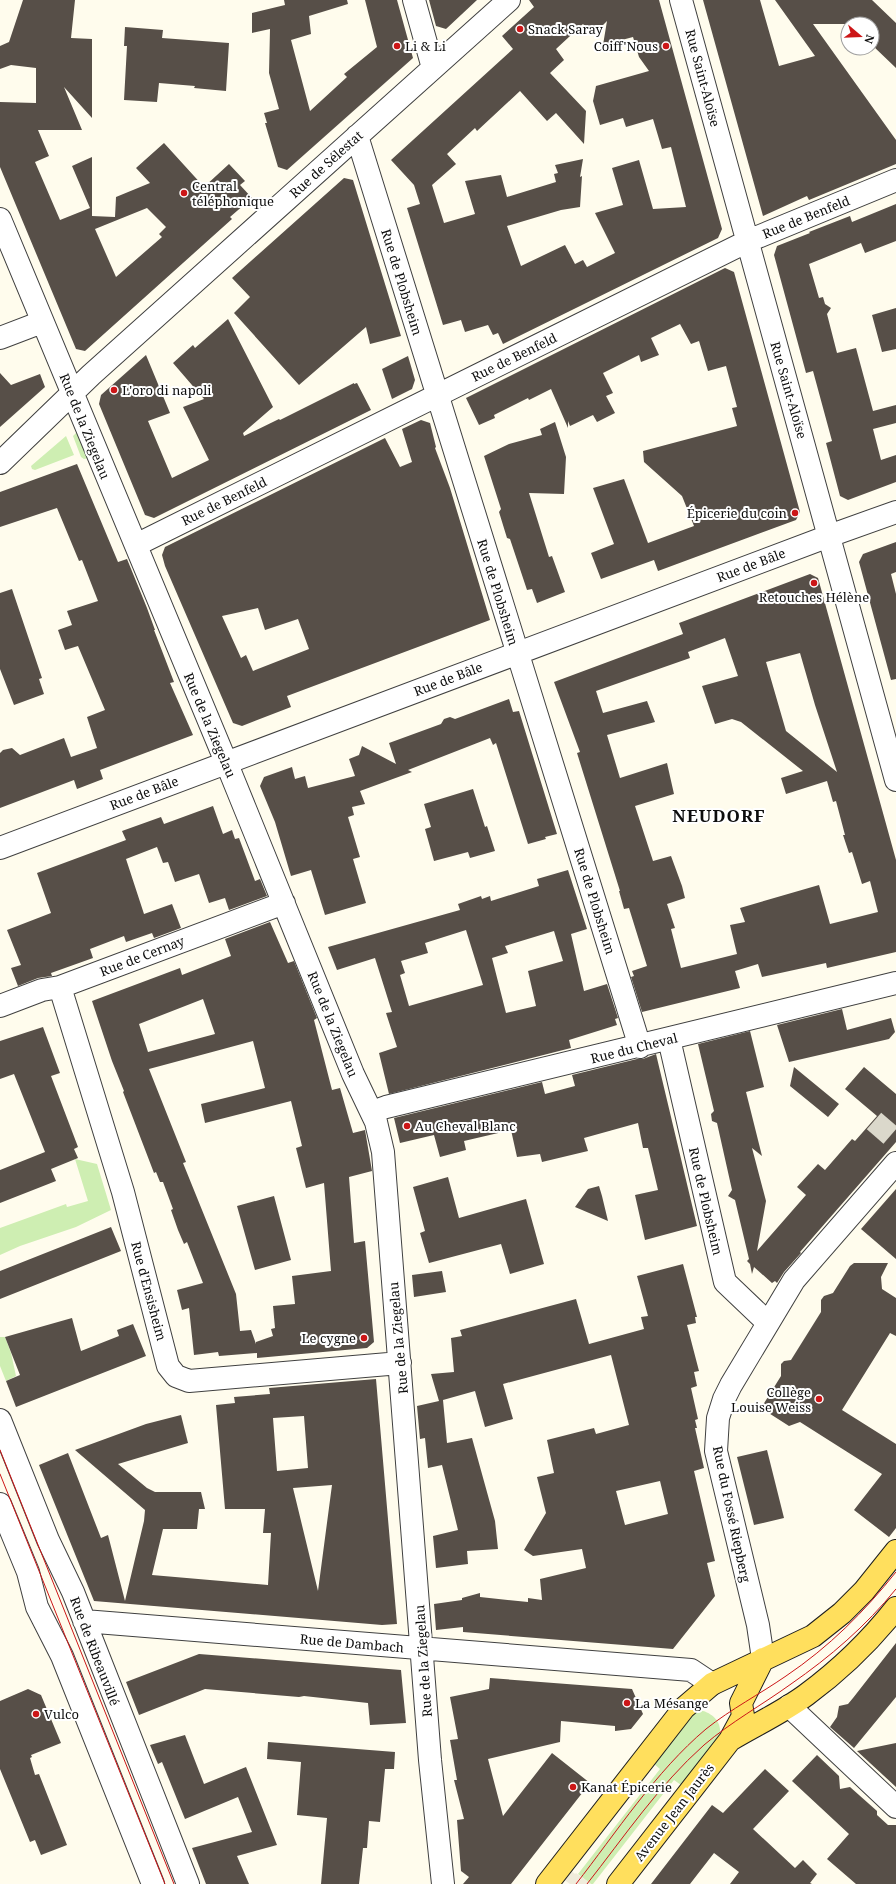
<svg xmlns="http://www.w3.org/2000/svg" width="896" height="1884" font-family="'Noto Serif',serif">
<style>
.green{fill:#ceeeb2}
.plaza{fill:#f0ecdb}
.building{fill:#574f48;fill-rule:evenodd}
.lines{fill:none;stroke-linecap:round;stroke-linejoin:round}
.minor-tunnel{stroke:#dbd8cb;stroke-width:22;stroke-dasharray:22 11;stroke-linecap:butt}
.minor-casing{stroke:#404040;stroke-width:24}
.major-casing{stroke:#1e1e1e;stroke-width:24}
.minor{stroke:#fff;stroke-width:22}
.major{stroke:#ffdf5d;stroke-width:22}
.tram{stroke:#cc1617;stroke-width:1}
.poi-dot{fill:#cc1617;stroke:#fff;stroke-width:1.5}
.labels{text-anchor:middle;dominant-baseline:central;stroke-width:4;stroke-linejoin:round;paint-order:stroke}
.poi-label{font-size:13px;fill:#0d0d0d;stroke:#fff;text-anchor:start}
.street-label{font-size:13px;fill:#0d0d0d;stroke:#fff}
.district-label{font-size:17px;font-weight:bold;letter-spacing:1px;fill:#0d0d0d;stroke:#fff}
</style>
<rect width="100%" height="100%" fill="#fffced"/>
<!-- green -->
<path class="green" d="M78,431L88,458L84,459L81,457L73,436Z
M66,436L74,455L35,470L32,469L31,466Z
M75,1159L97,1164L111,1210L76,1227L20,1246L0,1255V1228L66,1204L67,1207L88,1201Z
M0,1337H5L11,1353L16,1376L6,1381L0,1366Z
M699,1710C712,1712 724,1723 719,1737L681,1785L674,1780L593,1884H591L578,1874L660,1769L653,1763L695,1711Z"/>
<!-- plaza -->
<path class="plaza" d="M570,1870L575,1874L576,1873L591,1884H570L563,1879Z"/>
<!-- building -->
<path class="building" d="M23,0H75L71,38L92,39V118L64,87L82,130H38L49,156L35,162L60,220L90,208L72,166L92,157V216L115,217L116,197L150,183L136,168L164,143L204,187L229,164L245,181L240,185L252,198L230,217L232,219L85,351L76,349L0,167V102L36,103V68L11,65L0,69V46L9,42ZM147,208L166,227L159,234L162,237L116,277L95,229Z
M284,0H347L348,4L309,16L311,34L291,40L310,111L347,77L344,74L377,47L365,0H397L413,58L287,170L278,167L265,123H267L264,113L279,109L269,73L270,29L252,33V13L285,5Z
M429,0H477L446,29L436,26Z
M529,0H659L722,229L718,238L503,344L498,333L493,335L488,325L465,332L461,320L443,325L407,208L420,204L414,185L391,160L513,49L502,36L534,7ZM607,21L603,45L633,37L639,57L649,71L596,86L593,101L600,125L623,118L626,127L653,119L662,149L671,147L686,207L653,209L639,160L612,168L623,205L595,213L615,253L587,267L583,260L575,264L565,245L521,266L507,226L561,210L580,207L582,176L580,177L583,159L555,165L558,173L554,174L556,182L507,197L501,175L465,181L475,214L444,223L432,185L456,164L447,154L475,128L477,131L520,91L547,121L556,113L584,144L586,111L550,73L564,60L556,49L583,24L593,35Z
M703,0H760L779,66L815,56L775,0H872L896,23V68L872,45V24H813L896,140V164L809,200L807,196L763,216Z
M125,27L163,30L162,38L229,43L226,91L194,88L195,86L159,83L157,102L124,100L127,46H124Z
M344,178L353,180L401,336L370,344L366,327L299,385L234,313L250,297L232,278Z
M896,204V241L865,253L861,243L809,264L819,298L823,297L825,304L831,308L827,314L837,353L856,348L873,411L896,405V423L873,429L881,460L896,455V482L848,500L840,496L826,443L832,441L813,371L806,373L774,255L777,246L810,233L809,232L850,216L852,222Z
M725,268L734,272L800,512L796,520L658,571L654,560L601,579L591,553L614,544L593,488L624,479L648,543L694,526L682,496L644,462L643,451L737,426L732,408L737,407L726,366L708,371L699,341L691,344L680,324L651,338L659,355L641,362L639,355L603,373L613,393L606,396L615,413L597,422L593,415L570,426L568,421V428L551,389L529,400L528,398L494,415L495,418L479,425L466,398Z
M896,308V349L882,352L872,315Z
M228,319L273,407L243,433L244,436L279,419L280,420L354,383V384L357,383L371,410L154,518L145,515L99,404L101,395L146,355L170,413L148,421L172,478L209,460L183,407L204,399L173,363L193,345L195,348Z
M408,356L415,380L412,389L392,399L382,369Z
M0,373L11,385L40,374L45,387L0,427Z
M421,420L430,423L436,447L435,448L450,488L490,620L287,696L291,707L242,726L233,723L165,566L162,555L165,547L385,438L400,467L412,462L402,429ZM258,608L265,630L298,619L309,649L253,671L246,655L241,658L222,616Z
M555,422L566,457L564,494L529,493L549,557L552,556L565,592L537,603L532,589L527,590L510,539L507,538L499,512L501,509L484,456L509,444L542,435L540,429Z
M77,464L118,562L127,559L147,608L155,630H154L174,682L170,683L193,735L100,770L103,779L77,789L74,780L0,808V753L3,750L12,748L20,755L64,738L71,757L97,748L87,717L105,710L78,646L65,650L58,630L72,625L67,611L98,601L82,560L79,561L57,508L0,527V492Z
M896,542V572L891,574L896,594V679L891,680L859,562L863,554Z
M810,574L818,578L896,860V952L827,968L826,963L762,977L758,964L735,971L740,988L642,1012L631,977L634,976L632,971L647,966L629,908L624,909L619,891H620L577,753L580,752L554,682L683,634L679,623ZM725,638L738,676L702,686L715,724L732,719L741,722L803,771L781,778L786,794L827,781L833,802L836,801L845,835H843L849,853L852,852L862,884L870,881L878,912L830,924L819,885L740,908L745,922L730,925L737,954L681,968L671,929L675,928L667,904L685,898L682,886L671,856L653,861L635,806L674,794L667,763L620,778L607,735L655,722L647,701L603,713L596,691L690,658L688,652ZM800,653L815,705L837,772L786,731L766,662Z
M12,589L42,678L39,679L44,694L14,705L0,669V593Z
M509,699L513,712L519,711L557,834L545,837L546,839L528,844L496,743L493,745L490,738L408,770L412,772L360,791L365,804L352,807L354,815L348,817L360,857L353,859L366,903L325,915L311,870L291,876L275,822L260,786L264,777L292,767L295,779L305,776L308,788L355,776L349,759L359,755L362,746L396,764L389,743L441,724L444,719L450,717L455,719Z
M473,789L485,827L487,826L495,851L470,858L468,852L434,861L425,829L431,827L424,804Z
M213,806L223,834L232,830L235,839L239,838L255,881L260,879L267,896L229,910L225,898L209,903L199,874L175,882L168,862L163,863L157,847L126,859L144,914L172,904L181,928L154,938L152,933L126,942L124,936L90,949L93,958L51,973L52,976L38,978L18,986L11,968L21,965L7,930L51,913L37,873L126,840L122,831L161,817L164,824Z
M568,870L587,929L571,934L584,991L607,984L618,1018L615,1019L617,1025L569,1040L571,1048L389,1094L379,1053L397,1047L386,1013L392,1012L375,958L337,970L328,947L460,910L458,904L481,896L482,899L490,896L491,901L539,886L537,879ZM466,930L483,985L409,1006L400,975L405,973L401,961L428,953L425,943ZM554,931L563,961L528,971L536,1006L506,1013L492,958L508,953L505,946Z
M270,922L288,963L294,961L317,1018L314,1020L332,1090L340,1088L353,1133L365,1130L372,1171L349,1177L354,1243L365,1241L374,1342L367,1348L257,1358V1353L219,1356L218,1352L194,1355L189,1308L182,1310L177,1290L203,1283L187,1242L184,1244L178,1230L171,1210L173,1209L163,1182H160L156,1172L154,1173L123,1092L124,1091L112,1061L92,1001L180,968L182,975L231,956L225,939ZM203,999L215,1034L148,1052L139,1024ZM253,1041L265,1088L201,1104L205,1123L291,1101L302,1146L296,1148L306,1188L324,1183L331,1271L292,1276L295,1304L273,1306L275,1328L271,1329L273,1336L256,1342V1344L251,1330L240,1331L236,1294L183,1163L186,1162L149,1069Z
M842,1009L847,1030L891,1018L895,1032L889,1039L789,1062L777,1025Z
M43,1027L60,1073L51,1076L78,1147L74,1149L78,1158L51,1169L56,1181L0,1203V1170L45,1152L14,1074L0,1079V1041Z
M750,1031L764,1087L746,1092L762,1156L752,1148L766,1201L757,1251L806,1195L797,1187L818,1164L825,1170L852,1139L855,1141L877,1116L845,1089L864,1067L896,1094V1142L800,1252L801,1253L784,1272L777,1283L775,1281L772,1283L754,1267L752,1274L750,1264L747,1261L749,1259L735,1200L728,1196L732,1190L717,1123L712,1121L711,1114L714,1111L698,1044Z
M656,1054L697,1226L645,1240L635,1195L658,1190L648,1148H643L638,1123L584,1138L588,1151L542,1162L540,1154L517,1157L511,1130L464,1141L466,1150L440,1157L434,1135L400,1143L394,1118L542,1082L545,1094L575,1086L572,1075L637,1059H643Z
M794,1067L839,1104L828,1117L790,1086Z
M448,1177L459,1218L526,1199L544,1264L510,1274L501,1244L429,1263L420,1233L425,1231L413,1187Z
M599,1186L602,1196L608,1221L575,1207L588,1189Z
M896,1189V1259L861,1229Z
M274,1196L291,1260L255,1270L237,1206Z
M111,1227L121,1251L0,1299V1271Z
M854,1263H888L881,1277L882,1289L896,1298V1336L890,1333L842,1410L896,1444V1528L889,1537L854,1510L882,1474L800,1422L789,1426L761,1408L781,1376V1364L784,1361L791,1360L821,1312V1300L824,1296L833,1293L850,1266Z
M683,1264L697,1317H695L696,1323L687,1325L699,1371L694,1372L697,1386L691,1388L698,1419L695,1420L697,1428H695L704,1468L694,1471L715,1561L707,1563L715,1596L673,1649L463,1632V1627L436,1630L434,1604L462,1600V1598L480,1593V1597L528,1602V1598L542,1600L540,1579L586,1568L582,1549L533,1556L524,1550L546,1513L537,1477L554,1473L547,1440L594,1428L596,1434L629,1425L611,1355L503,1384L513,1419L485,1427L475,1391L443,1400L447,1443L472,1438L495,1521L498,1549L467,1551L468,1564L436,1568L433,1536L458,1530L442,1465L428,1468L425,1438L420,1439L417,1406L439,1401L431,1374L454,1372L451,1338L462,1336L460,1330L576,1299L589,1344L644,1329L641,1317L648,1316L637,1276ZM660,1481L668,1514L625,1525L616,1491Z
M442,1271L446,1292L414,1297L412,1275Z
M72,1318L81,1351L119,1336L117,1330L133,1324L146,1356L16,1407L6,1381L20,1375L5,1337Z
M376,1379L397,1624L382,1625L94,1601L39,1465L68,1453L101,1538L108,1535L125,1601L144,1521L145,1510L75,1450L146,1424L181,1415L188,1443L118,1464L147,1488L155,1492H201L205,1509H199L197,1529H163L152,1575L268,1585L271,1533H263L265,1509H225L216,1405L235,1403L234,1397L270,1394L269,1388ZM304,1416L308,1468L277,1471L273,1418ZM332,1485L318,1591L293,1488Z
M767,1450L784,1518L754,1525L737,1457Z
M896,1643V1697L854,1748L830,1727L837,1717L839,1706L848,1704L853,1698Z
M199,1654L401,1670L406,1723L370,1725L368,1703L304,1696L299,1697L205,1689L139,1715L126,1682Z
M490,1678L632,1689L643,1714L631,1729L615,1731V1726L561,1721L560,1742L488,1759L503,1816L552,1753L590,1783L511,1884H463L469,1877L461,1871L457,1820L464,1819L454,1780H457L450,1740L458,1739L450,1697L489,1689Z
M28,1689L41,1695L61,1743L31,1755L32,1757L30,1758L35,1775L39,1774L67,1845L41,1855L35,1840L30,1842L0,1769V1701Z
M185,1735L204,1784L246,1767L277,1845L237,1856L249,1884H206L192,1848L252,1832L238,1797L185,1819L162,1762L158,1764L150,1745Z
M268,1742L395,1752L394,1769H385L380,1822L369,1821L367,1848H363L359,1884H321L327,1818L297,1815L301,1762L267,1759Z
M896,1743V1787L857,1751Z
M817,1755L839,1776L840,1789L850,1787L877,1811V1815L888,1825H896V1884H856L827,1859L849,1834L792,1781Z
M765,1769L789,1791L753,1829L795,1868L803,1860L817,1874L810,1883L812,1884H730L739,1872L714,1853L690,1884H651L712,1805L723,1813Z"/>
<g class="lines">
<!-- minor-tunnel -->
<path class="minor-tunnel" d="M874,1121L896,1140"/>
<defs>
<path id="minor" d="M414,0L433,68
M681,0L896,780
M357,136L640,1047
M0,219L231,774L353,1074L376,1122L383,1152L430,1760L443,1884
M0,338L42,322
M0,463L91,375L509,0
M136,545L748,241L896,180
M0,848L829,536L896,512
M60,987L123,1192L168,1366L176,1376L189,1381L400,1363
M0,1006L42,990L60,987L284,903
M669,1039L725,1282L768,1323
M372,1112L386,1107L896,983
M0,1420L48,1540L73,1592L188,1884
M0,1504L28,1572L37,1607L62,1656L153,1884
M84,1621L691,1670L712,1684
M763,1659L758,1625L716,1451L718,1418L724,1399L731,1385L794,1280L896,1163
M789,1706L896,1807"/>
<path id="major" d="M730,1740C755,1725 783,1712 806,1695C840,1670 870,1641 896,1608
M547,1884L684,1708L712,1684L813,1636L842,1613L864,1591L896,1551
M618,1884L730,1740L743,1716L741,1703L763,1659"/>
</defs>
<!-- minor casing -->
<use href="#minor" class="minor-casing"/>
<!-- major casing -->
<use href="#major" class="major-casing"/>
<!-- minor -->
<use href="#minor" class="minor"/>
<!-- major -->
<use href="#major" class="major"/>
<!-- tram -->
<path class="tram" d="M0,1450L174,1884
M0,1474L165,1884
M576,1884C616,1833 656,1771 706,1729C731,1709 760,1694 786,1676C829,1647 864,1612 896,1572
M587,1884C624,1837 659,1785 704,1745C731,1722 762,1705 791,1684C830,1657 866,1626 896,1589"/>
</g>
<!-- markers -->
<g class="poi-dot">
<circle cx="520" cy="29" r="4"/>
<circle cx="397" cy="46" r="4"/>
<circle cx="666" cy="46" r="4"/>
<circle cx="184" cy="193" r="4"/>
<circle cx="114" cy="390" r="4"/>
<circle cx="795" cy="513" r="4"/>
<circle cx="814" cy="583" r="4"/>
<circle cx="407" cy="1126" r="4"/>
<circle cx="364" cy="1338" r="4"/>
<circle cx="819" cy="1399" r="4"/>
<circle cx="627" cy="1703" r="4"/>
<circle cx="36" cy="1714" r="4"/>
<circle cx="573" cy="1787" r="4"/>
</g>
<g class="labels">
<!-- poi labels -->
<g class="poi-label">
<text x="528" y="29">Snack Saray</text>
<text x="405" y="46">Li &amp; Li</text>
<text x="658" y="46" text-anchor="end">Coiff'Nous</text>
<text x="192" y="186">Central<tspan x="192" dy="15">téléphonique</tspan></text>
<text x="122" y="390">L'oro di napoli</text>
<text x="787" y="513" text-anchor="end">Épicerie du coin</text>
<text x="814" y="597" text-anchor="middle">Retouches Hélène</text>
<text x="415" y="1126">Au Cheval Blanc</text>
<text x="356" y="1338" text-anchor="end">Le cygne</text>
<text x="811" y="1392" text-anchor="end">Collège<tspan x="811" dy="15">Louise Weiss</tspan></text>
<text x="635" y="1703">La Mésange</text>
<text x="44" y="1714">Vulco</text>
<text x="581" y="1787">Kanat Épicerie</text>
</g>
<!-- street labels -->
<g class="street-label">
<text transform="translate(703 78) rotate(75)">Rue Saint-Aloïse</text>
<text transform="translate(326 164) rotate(-42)">Rue de Sélestat</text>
<text transform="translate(806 217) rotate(-22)">Rue de Benfeld</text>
<text transform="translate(402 282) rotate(73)">Rue de Plobsheim</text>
<text transform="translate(514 357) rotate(-26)">Rue de Benfeld</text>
<text transform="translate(789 390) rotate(74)">Rue Saint-Aloïse</text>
<text transform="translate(85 426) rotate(68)">Rue de la Ziegelau</text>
<text transform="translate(224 501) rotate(-26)">Rue de Benfeld</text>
<text transform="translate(751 565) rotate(-21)">Rue de Bâle</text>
<text transform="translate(498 592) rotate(73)">Rue de Plobsheim</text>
<text transform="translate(448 679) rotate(-21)">Rue de Bâle</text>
<text transform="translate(210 725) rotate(67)">Rue de la Ziegelau</text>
<text transform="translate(144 793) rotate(-21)">Rue de Bâle</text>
<text transform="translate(595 901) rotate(73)">Rue de Plobsheim</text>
<text transform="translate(142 956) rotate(-21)">Rue de Cernay</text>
<text transform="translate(333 1024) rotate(68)">Rue de la Ziegelau</text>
<text transform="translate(634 1048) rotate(-14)">Rue du Cheval</text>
<text transform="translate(706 1201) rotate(77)">Rue de Plobsheim</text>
<text transform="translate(149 1291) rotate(75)">Rue d'Ensisheim</text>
<text transform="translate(398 1338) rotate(-95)">Rue de la Ziegelau</text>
<text transform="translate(732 1514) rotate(78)">Rue du Fossé Riepberg</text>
<text transform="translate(352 1643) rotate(5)">Rue de Dambach</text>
<text transform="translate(95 1651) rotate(69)">Rue de Ribeauvillé</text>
<text transform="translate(423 1661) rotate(-94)">Rue de la Ziegelau</text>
<text transform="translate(674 1812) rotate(-52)">Avenue Jean Jaurès</text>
</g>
<!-- district labels -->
<g class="district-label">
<text x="719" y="815">NEUDORF</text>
</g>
</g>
<!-- north arrow -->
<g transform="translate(860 36) rotate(109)"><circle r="19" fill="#ffffff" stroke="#9e9e9e"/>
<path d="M0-3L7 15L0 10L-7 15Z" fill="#cc1617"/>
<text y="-6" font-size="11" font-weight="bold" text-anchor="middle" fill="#0d0d0d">N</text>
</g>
</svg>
